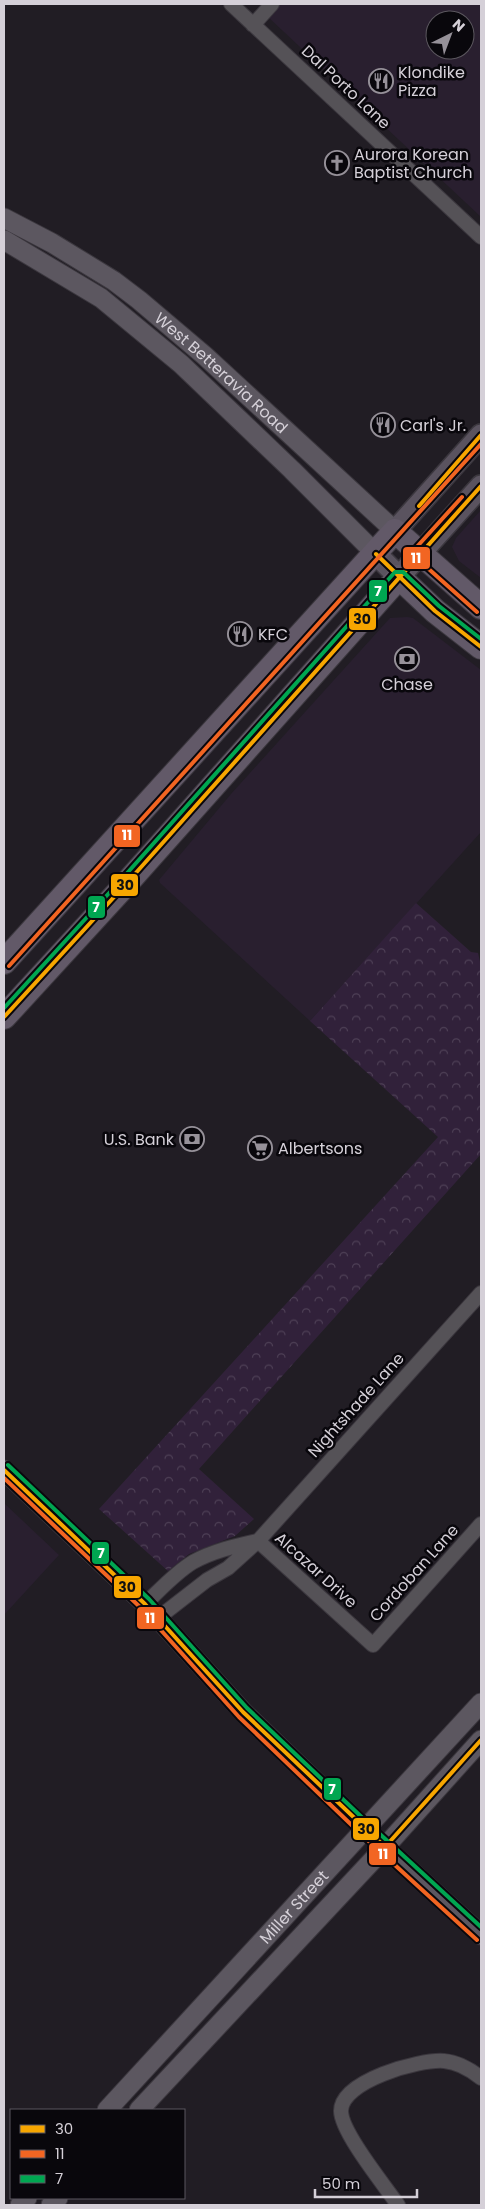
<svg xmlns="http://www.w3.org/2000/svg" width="485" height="2209" font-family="Poppins,sans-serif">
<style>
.built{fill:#291f2f;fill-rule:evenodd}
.park{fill:url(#park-crowns)}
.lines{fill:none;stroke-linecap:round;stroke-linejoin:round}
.street-casing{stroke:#3b373e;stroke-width:16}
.secondary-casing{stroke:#3b373e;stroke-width:21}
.primary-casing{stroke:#3b373e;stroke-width:24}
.highway-casing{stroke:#3b373e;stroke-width:26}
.street{stroke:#555257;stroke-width:14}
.secondary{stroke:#5c5760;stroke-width:19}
.primary{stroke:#5a535f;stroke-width:21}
.highway{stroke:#625968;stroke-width:24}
.bus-1-casing{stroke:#09070c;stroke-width:8}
.bus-2-casing{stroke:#09070c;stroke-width:8}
.bus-3-casing{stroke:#09070c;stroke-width:8}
.bus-1{stroke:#f7a600;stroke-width:4}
.bus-2{stroke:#f26522;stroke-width:4}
.bus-3{stroke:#00a651;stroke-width:4}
.labels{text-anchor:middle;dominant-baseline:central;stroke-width:5;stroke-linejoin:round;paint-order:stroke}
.poi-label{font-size:16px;fill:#d5d0d8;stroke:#09070c;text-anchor:start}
.street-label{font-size:16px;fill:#d5d0d8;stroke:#09070c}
.line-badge{stroke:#09070c;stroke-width:2}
.badge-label{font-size:14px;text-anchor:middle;font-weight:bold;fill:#fff}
.pale-badge-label{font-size:14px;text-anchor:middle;font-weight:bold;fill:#111}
</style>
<defs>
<pattern id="park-crowns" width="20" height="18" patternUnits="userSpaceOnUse" patternTransform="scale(1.25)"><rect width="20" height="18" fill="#31213a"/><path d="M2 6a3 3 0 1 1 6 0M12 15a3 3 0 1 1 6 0" fill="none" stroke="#4e4056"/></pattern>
</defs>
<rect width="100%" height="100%" fill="#211d24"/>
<!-- built -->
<path class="built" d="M279,4H481V217L267,16ZM435,20H465V50H435Z
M481,510V578L459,561L452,547L456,538Z
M407,617L413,618L481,670V832L310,1021L160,883L159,880L231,794L390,618Z
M4,1503L59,1555L4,1615Z"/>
<!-- park -->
<path class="park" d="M416,903L471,952L478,953L481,966V1154L199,1469L254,1519L235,1536L189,1554L168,1571L99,1509L438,1137L310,1021Z"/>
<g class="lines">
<defs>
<path id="street" d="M231,4L481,237
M253,25L272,4
M258,1541L373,1645L481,1524
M145,1604C160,1590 175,1573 193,1562C213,1551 235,1546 257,1541
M158,1618L207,1580L228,1568L258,1541L481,1293
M398,2205C385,2186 341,2132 341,2111C341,2081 419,2059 444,2061C457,2062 471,2070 481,2078"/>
<g id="secondary">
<path id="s1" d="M4,218L52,243L114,281L139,300L205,356L395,531"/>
<path d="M4,240L101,298L181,364L292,470L376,554"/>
<path d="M4,1470L145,1604L243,1712L366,1830L481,1935"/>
<path id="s2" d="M107,2110L481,1703"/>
<path d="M139,2110L385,1847L481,1740"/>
<path d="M20,2205L27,2198"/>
<path d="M51,2205L58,2198"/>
</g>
<path id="primary" d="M395,531L481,435
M376,554L399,577L481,486"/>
<path id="highway" d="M4,962L395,531L481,607
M4,1017L126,884L399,577L435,611L481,647"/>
</defs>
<!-- street casing -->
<use href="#street" class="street-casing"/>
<!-- secondary casing -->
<use href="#secondary" class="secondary-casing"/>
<!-- primary casing -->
<use href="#primary" class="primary-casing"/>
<!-- highway casing -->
<use href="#highway" class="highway-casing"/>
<!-- street -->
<use href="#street" class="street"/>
<!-- secondary -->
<use href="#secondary" class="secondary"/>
<!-- primary -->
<use href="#primary" class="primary"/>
<!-- highway -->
<use href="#highway" class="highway"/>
<defs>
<path id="bus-1" d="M419,506L481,435
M376,554L435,611L481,647
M4,1017L126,884L481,486
M4,1470L145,1604L243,1712L385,1847L481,1740"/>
<path id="bus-2" d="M462,497L414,550L413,555L477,612
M9,966L481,444
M4,1478L141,1608L239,1717L362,1835L477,1940"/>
<path id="bus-3" d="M4,1008L121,880L395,572H403L439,606L481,639
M8,1465L149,1599L247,1708L370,1825L481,1927"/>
</defs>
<!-- bus-1 casing -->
<use href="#bus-1" class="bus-1-casing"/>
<!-- bus-2 casing -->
<use href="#bus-2" class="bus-2-casing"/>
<!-- bus-3 casing -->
<use href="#bus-3" class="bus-3-casing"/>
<!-- bus-1 -->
<use href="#bus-1" class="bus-1"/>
<!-- bus-2 -->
<use href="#bus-2" class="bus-2"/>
<!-- bus-3 -->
<use href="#bus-3" class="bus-3"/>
</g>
<!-- icons -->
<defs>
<symbol id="restaurant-ring" viewBox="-11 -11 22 22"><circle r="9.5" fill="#09070c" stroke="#969199" stroke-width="1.5"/><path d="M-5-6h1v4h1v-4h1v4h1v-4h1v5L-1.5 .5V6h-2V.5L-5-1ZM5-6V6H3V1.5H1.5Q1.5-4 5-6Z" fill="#969199"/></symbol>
<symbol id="church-ring" viewBox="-11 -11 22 22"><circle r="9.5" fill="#09070c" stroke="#969199" stroke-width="1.5"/><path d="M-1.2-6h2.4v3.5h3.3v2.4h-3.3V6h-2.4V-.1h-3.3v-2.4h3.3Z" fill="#969199"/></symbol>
<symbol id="bank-ring" viewBox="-11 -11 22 22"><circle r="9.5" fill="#09070c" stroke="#969199" stroke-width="1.5"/><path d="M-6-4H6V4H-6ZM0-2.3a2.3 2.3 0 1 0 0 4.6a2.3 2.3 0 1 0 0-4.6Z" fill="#969199"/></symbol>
<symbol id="supermarket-ring" viewBox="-11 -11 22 22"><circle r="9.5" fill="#09070c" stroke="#969199" stroke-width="1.5"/><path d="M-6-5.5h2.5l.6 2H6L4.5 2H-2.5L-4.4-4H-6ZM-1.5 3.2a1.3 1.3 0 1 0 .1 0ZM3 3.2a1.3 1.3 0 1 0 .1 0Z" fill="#969199"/></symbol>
</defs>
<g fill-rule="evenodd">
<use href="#restaurant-ring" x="367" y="67" width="28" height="28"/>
<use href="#church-ring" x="323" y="149" width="28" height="28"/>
<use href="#restaurant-ring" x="369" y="411" width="28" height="28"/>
<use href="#restaurant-ring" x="226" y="620" width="28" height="28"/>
<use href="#bank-ring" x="393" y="645" width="28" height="28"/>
<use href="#bank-ring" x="178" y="1125" width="28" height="28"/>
<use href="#supermarket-ring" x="246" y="1134" width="28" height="28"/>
</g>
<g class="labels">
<!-- poi labels -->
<g class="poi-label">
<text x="398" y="72">Klondike<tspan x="398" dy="18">Pizza</tspan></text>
<text x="354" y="154">Aurora Korean<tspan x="354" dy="18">Baptist Church</tspan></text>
<text x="400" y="425">Carl's Jr.</text>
<text x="258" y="634">KFC</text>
<text x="407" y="684" text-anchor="middle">Chase</text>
<text x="174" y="1139" text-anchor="end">U.S. Bank</text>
<text x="278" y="1148">Albertsons</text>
</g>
<!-- street labels -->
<g class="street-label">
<text transform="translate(346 87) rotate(43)">Dal Porto Lane</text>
<text stroke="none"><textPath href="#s1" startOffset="268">West Betteravia Road</textPath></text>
<text transform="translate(356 1405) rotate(-48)">Nightshade Lane</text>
<text transform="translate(316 1570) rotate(42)">Alcazar Drive</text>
<text transform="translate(414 1573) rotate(-48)">Cordoban Lane</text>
<text stroke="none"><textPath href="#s2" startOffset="276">Miller Street</textPath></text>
</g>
</g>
<g class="line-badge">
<rect x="402" y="546" width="29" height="24" rx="5" fill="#f26522"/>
<rect x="368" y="579" width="20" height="24" rx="5" fill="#00a651"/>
<rect x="348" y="607" width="29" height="24" rx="5" fill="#f7a600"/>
<rect x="113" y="824" width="28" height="24" rx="5" fill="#f26522"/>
<rect x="110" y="873" width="29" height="24" rx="5" fill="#f7a600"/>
<rect x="87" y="895" width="19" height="24" rx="5" fill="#00a651"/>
<rect x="91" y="1541" width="19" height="24" rx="5" fill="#00a651"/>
<rect x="113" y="1575" width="29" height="24" rx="5" fill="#f7a600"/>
<rect x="136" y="1606" width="29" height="24" rx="5" fill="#f26522"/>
<rect x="323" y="1777" width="19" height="24" rx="5" fill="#00a651"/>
<rect x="352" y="1817" width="28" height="24" rx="5" fill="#f7a600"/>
<rect x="368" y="1842" width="29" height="24" rx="5" fill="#f26522"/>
</g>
<g class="badge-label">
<text x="416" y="563">11</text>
<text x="378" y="596">7</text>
<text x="127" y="840">11</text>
<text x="96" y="912">7</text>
<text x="101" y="1558">7</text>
<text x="150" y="1623">11</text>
<text x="332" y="1794">7</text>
<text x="383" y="1859">11</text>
</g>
<g class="pale-badge-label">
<text x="362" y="624">30</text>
<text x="125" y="890">30</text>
<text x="127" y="1592">30</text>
<text x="366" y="1834">30</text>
</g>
<!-- border -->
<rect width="485" height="2209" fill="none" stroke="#d5d0d8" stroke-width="10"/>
<!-- legend -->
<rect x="10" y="2109" width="175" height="90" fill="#09070c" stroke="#5b575e"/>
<rect x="20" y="2125" width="25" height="8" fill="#f7a600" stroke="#5b575e"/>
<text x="55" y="2134" font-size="15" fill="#d5d0d8">30</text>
<rect x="20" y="2150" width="25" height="8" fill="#f26522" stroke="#5b575e"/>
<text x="55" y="2159" font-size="15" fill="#d5d0d8">11</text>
<rect x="20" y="2175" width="25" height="8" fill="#00a651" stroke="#5b575e"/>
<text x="55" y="2184" font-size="15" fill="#d5d0d8">7</text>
<!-- north arrow -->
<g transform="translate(450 35) rotate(42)"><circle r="24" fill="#09070c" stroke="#5b575e"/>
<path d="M0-4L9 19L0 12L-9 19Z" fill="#969199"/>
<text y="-8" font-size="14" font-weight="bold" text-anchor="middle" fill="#d5d0d8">N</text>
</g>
<!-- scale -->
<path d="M315 2189v8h102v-8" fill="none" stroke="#d5d0d8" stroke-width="2.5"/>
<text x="322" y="2189" font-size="15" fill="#d5d0d8" stroke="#09070c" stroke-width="4" paint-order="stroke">50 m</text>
</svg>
